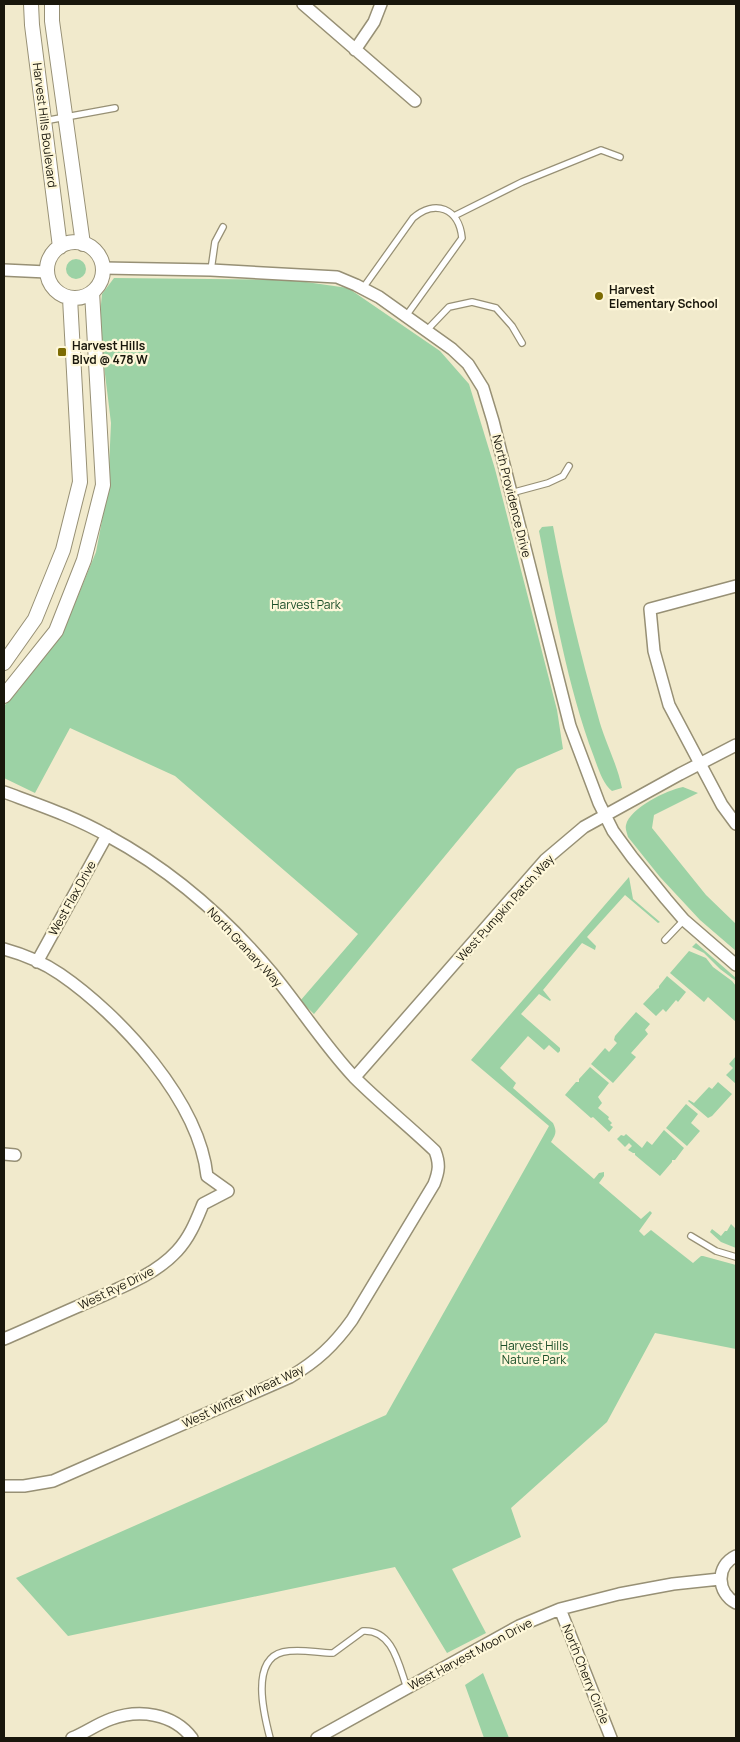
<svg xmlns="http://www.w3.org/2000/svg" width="740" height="1742" font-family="Manrope,sans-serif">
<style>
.green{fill:#9cd2a5}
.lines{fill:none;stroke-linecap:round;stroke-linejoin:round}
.service-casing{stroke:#979075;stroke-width:8}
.minor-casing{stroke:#979075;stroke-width:14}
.tertiary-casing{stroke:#979075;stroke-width:16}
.service{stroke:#fff;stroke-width:5.5}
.minor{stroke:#fff;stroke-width:11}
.tertiary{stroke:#fff;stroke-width:14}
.poi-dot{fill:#7c6b03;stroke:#fef7d9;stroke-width:2}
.labels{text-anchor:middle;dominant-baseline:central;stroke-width:4.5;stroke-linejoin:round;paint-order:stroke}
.street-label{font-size:12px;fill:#19170c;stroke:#fef7d9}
.poi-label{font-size:12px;font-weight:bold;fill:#19170c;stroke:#fef7d9;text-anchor:start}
.park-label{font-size:12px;fill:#1a4e28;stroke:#fef7d9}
</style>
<rect width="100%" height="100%" fill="#f1eacc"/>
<!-- green -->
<path class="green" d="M66 269a10 10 0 1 1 20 0a10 10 0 1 1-20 0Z
M114,278L292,280L348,288L440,351L469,384L495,469L557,710L563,749L517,769L314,1014L300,1001L358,934L175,776L70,728L35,793L4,778V706L19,690L66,625L96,552L108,489L111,423L99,325L102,294Z
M553,526C565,591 580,653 598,716C604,740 617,763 622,788L612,791C603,784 598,768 594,757C567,685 554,607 539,531L542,527Z
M683,787L698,793L654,815L652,828L706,895L736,924V951L700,920L660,877L628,837C627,833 625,829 626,825C630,808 667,790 683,787Z
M629,877L633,899L660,922L658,923L625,895L587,937L596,946L595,950L582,943L543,990L551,1000L550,1001L539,994L521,1014L560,1048V1051L558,1053L549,1045L544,1050L528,1036L500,1068L516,1083L513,1088L553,1123C557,1132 556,1134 551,1142L594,1179L599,1173L604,1172V1176L599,1183L641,1219L650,1211L652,1213L639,1231L644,1236L651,1230L693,1263L701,1256H703L736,1265V1349L655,1333L607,1422L511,1508L521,1537L452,1569L486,1633L447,1653L395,1567L68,1636L16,1578L386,1415L549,1126L471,1060Z
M696,943L736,978V981L720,969L704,953L692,947Z
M689,951L706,958L713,967L732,981L736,986V1022L708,997L704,1002L670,973Z
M667,976L686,992L678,1002L676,1000L666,1012L663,1009L656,1016L643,1004L657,989L659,988V986Z
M636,1012L650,1024L645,1030L648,1034L631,1053L636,1057L613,1083L591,1064L605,1048L609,1052L617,1043L614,1040L615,1036Z
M736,1056V1084L726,1075L733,1068L729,1064Z
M590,1067L609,1083L598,1097L602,1103L598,1108L609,1117L608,1119L612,1123L610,1125L613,1127L609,1132L593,1117L591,1118L565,1095L576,1082H579V1079Z
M718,1082L732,1094L712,1116L708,1118L688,1101L689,1100L694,1103L709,1087L712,1089Z
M686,1104L698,1114L691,1123L700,1131L687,1146L666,1128Z
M664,1130L684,1148L675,1160H672V1162L660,1176L635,1155V1153H633L628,1150L632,1146L629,1143L625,1147L617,1139L621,1135L624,1136L626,1134L642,1148L647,1141L652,1145Z
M731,1224L736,1229V1248L721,1242L710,1232L712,1229L721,1236L725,1231H727Z
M483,1673L509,1738H484L465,1685Z"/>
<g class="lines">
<defs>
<path id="service" d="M44,121L115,108
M454,216L522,182L601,150L620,157
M211,270L215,242L223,227
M363,288L413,218C435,199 459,208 462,238L406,316
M426,331L449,307L472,302L496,308L512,326L522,343
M511,493L548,483L563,476L569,466
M665,940L684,920
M691,1236L716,1251L736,1257
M270,1738C264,1715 250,1660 283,1652C300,1648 316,1653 333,1653L363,1631C393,1629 399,1666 407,1688"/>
<path id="minor" d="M303,4L415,101
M355,50L374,22L381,4
M103,268L211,270L337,277L356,285L379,297L452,349L468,364L483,388L493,421L570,726L599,803L613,831L632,857L666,899L684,920L736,965
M4,270L47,272
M736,586L650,609L654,651L669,705L722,805L736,824
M4,792C39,805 75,817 108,836C171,870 226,918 272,973C300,1007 324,1045 354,1077C380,1103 409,1126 435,1151C440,1164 439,1171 434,1184L352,1320C334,1345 317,1361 290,1377L53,1481L24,1486H4
M4,949C22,954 44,963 60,974C120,1015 199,1101 207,1176L228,1191L203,1204C196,1221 190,1237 177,1251C154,1276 119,1288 88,1302C60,1314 32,1327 4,1339
M37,962L107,835
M355,1077L545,860L584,827L680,774L736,745
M4,1154L15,1155
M736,1556C715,1566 717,1593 736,1603
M560,1609L611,1738
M72,1738C85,1733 97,1724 111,1719C139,1709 173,1713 192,1738
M317,1738L519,1626L560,1609L619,1594L673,1584L720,1579"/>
<path id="tertiary" d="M31,4L32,25L60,247
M52,4V21L83,244
M47 270a28 28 0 1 1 56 0a28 28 0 1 1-56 0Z
M4,663L35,619L63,550L80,482L70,298
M4,696L56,631L84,560L103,485L92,292"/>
</defs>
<!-- service casing -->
<use href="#service" class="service-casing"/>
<!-- minor casing -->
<use href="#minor" class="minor-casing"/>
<!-- tertiary casing -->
<use href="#tertiary" class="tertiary-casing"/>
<!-- service -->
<use href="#service" class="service"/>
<!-- minor -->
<use href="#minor" class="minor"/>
<!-- tertiary -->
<use href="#tertiary" class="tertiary"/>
</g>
<!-- markers -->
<g class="poi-dot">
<circle cx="599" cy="296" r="5"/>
<rect x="57" y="347" width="10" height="10" rx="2.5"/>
</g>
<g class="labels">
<!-- street labels -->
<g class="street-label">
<text transform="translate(45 125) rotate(83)">Harvest Hills Boulevard</text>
<text transform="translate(512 496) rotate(76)">North Providence Drive</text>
<text transform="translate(72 898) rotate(-61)">West Flax Drive</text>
<text transform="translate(505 908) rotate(-48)">West Pumpkin Patch Way</text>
<text transform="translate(245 947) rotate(47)">North Granary Way</text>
<text transform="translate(116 1288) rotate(-26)">West Rye Drive</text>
<text transform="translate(243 1396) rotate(-25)">West Winter Wheat Way</text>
<text transform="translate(470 1654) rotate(-28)">West Harvest Moon Drive</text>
<text transform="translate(586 1674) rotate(68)">North Cherry Circle</text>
</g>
<!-- poi labels -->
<g class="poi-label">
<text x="609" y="289">Harvest<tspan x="609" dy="14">Elementary School</tspan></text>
<text x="72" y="345">Harvest Hills<tspan x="72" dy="14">Blvd @ 478 W</tspan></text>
</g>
<!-- park labels -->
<g class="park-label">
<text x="306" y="604">Harvest Park</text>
<text x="534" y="1345">Harvest Hills<tspan x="534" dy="14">Nature Park</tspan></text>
</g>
</g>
<!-- border -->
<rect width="740" height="1742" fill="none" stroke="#19170c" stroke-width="10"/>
</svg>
